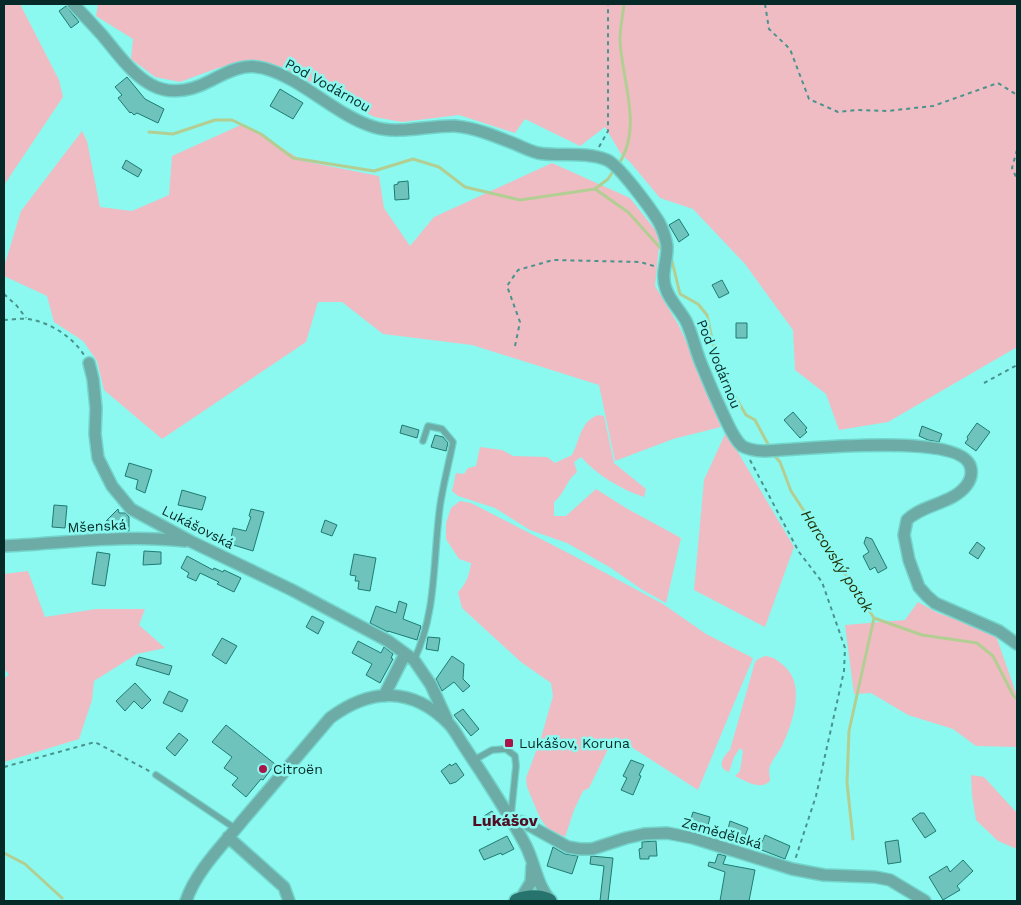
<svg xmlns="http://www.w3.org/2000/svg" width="1021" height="905" font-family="'Work Sans',sans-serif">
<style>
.green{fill:#efbcc4}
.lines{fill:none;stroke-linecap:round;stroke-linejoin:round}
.stream{stroke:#b3ce93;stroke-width:3}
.building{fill:#6ec4bc;stroke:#207a74}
.lane-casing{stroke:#73d4cb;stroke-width:8}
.street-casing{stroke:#73d4cb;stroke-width:14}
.primary-casing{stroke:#73d4cb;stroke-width:18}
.path{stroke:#49938d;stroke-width:2;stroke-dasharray:4 4;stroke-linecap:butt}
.lane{stroke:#6daba6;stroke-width:5.5}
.street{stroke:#6daba6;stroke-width:11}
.primary{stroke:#27736d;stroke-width:15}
.poi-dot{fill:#a91549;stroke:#8bf9ef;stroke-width:2}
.labels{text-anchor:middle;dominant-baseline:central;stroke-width:5;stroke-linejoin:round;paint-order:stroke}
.street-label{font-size:14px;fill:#052a28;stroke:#8bf9ef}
.poi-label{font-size:14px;fill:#052a28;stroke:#8bf9ef;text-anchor:start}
.water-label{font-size:15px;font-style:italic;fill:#213106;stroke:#8bf9ef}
.quarter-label{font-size:16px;font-weight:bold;fill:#510d22;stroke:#8bf9ef}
</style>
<rect width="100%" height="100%" fill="#8bf9ef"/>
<!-- green -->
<path class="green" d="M4,4H20L59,80L63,97L4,185Z
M98,4H1017V347L888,422L839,430L826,394L795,370L793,330L745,264L693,209L660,198L630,162L621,154L605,127L580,146L525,119L515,133L459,115L402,122L374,117L283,67L251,62L218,68L180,82L155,77L131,59L133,39L96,16Z
M243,124L303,161L379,176L384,208L410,246L434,217L552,163L630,198L660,236L655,286L678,324L695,360L721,427L673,439L615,461L599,385L472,345L383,334L342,302H318L306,342L162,439L104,390L97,361L83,341L54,322L47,296L4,276V267L21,211L82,131L87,141L100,207L132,211L169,195L172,156Z
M598,415L604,416L614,463L646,489L644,497C620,489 597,475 581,457L574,462L577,472C565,482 566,492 554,502V516H566L596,489L626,508L681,538L666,603L641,589L611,568L567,543L530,530L495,508L458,496L452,491L456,473L464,474L468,468L476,466L480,447L502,450L513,456L547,457L555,463L572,455C580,440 580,422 598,415Z
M726,432L794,547L765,627L694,590L704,480Z
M460,501L471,503L572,555L663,604L706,634L753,658L698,790L616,737L613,739L589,788L583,791L574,810L565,837L548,829L540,818L527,787L526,778L541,738L553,696L551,683L521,662L462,608L458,592C466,585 470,573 471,563L459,559L446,539V523L451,508Z
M28,571L45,617L96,609H145L139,625L165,648L137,654L94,681L92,700L79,739L4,762V679L9,674L4,669V574Z
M918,602L938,613L995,633L1017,696V747L976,746L953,729L908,715L871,693L854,694L845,625L905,620Z
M765,656C774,657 779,661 785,667C806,686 792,724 782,746C778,753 770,762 769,770C769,773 770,777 770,781C760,791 746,781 735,776L740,771L743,751L740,748L734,757L729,772C716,767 723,757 730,750L755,662L758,659Z
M971,775L984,777L1017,813V849L998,841L976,820L972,795Z"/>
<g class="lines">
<!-- stream -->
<path class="stream" d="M149,132L173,134L215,120H232L261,134L293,158L374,171L413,159L439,167L465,187L520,200L595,189L628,212L663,251
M618,165C644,128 621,79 620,39C620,27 623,15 624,4
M595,189L608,179L614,170
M672,261L680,294L698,304L707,315L716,358L725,379L746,415L755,420L769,446
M774,455L780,462L791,491L874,618L922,635L977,643L993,656L1013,695L1017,699
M853,839L847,783L849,731L874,618
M4,853L25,864L62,898"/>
</g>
<!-- building -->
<path class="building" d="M66,6L79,22L71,28L59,11Z
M127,77L145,99L164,109L158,123L137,113L134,115L131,112L130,113L118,98L122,95L115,87Z
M280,89L303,103L293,119L270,106Z
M126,160L142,170L138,177L122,168Z
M408,181L409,199L395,200L394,185L398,184V182Z
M679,219L689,235L679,242L669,225Z
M722,280L729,293L719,298L712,285Z
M736,323H747V338H736Z
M793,412L807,428L805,430L807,432L800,438L784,420Z
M977,423L990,432L976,451L965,443L968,439L967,437Z
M402,425L419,430L417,438L400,433Z
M922,426L942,434L939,442L928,440L919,436Z
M435,435L443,437L448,443L446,451L431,447Z
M129,463L152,470L145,493L136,489L138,480L125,476Z
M182,490L206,497L202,510L178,505Z
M54,505L67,506L65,528L52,527Z
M118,509L119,513H125L129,517V531H112V521H106Z
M251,509L264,512L253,551L230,544L233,528L246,531L251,517L249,516Z
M325,520L337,525L332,536L321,532Z
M866,537L872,539L887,568L878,573L875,567L870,570L863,556L869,552L864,543Z
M977,542L985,548L978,559L969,553Z
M144,551L161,552V564L143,565Z
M97,552L110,554L105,586L92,584Z
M354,554L376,558L370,591L358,589L359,581H355L356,576L350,575Z
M187,556L213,570L214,568L223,572L224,570L241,578L234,592L217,584L219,582L200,573L196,581L187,577L189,573L181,568Z
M399,601L407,604L403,619L421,626L417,640L388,631V632L370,623L376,606L396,613Z
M312,616L324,622L318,634L306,627Z
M428,637L440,638L438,651L426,649Z
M222,638L237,646L226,664L212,655Z
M358,641L381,653L384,647L393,654L391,658L393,659L380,683L366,675L372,664L352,653Z
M452,656L464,664L463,679L470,686L463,692L454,682L442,691L436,679Z
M139,657L172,666L169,675L136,665Z
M135,683L151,700L142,709L134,701L125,711L116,701Z
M169,691L188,700L182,712L163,703Z
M463,709L479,729L471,736L454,715Z
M226,725L275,764L263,780L261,779L246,797L232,785L238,778L224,768L232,757L212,742Z
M179,733L188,740L175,756L166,748Z
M631,760L644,765L639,775L641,776L633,795L621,790L627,778L623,776Z
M456,763L464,775L456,782L450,784L441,771L450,764L451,766Z
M492,811L500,823L488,830L481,818Z
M693,812L710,817L706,834L688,829Z
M920,813H924L936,831L925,838L912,819Z
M730,821L748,828L743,841L736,844V840L728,837L729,833H727Z
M765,835L790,846L785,859L759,849Z
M507,836L514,849L502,855L501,853L484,860L479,850Z
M898,840L901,862L888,864L885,842Z
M656,841L657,856H649V859H640L639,849L642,848V842Z
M553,847L565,854L578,856L572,874L547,866Z
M718,854L726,856L723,864L755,870L749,901H720L725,872L708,866L709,862L715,863Z
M591,856L613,858L608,901H600L604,866L590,864Z
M963,860L973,871L957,886L960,890L943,900L929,877L947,866L950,872Z"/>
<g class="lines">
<defs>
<path id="lane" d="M414,660C437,613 433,557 440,506C443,485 449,463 453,442L442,429L428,426L423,441
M474,760L492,750L506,749L515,756L516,766L511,815
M156,775L236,829"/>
<path id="street" d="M73,4C83,14 93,25 103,36C133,73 157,109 210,81C227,72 244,63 263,68C302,78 335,115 374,127C399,135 429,125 455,126C476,128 495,136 515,144C522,147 530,151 538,153C560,157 585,151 607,160C619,165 651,209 659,222C662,228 666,239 667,246C668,261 660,273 666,289C670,301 680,310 686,321C693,335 696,353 703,368C709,383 716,399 723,414C728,424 733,438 742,446C749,450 758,451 766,451C796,450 967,430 971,469C972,475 970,481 966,486C952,504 923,504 907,520L904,535L909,560L919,587L927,596L935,603L999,631L1017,644
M89,363L93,379L96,408L95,434L98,458L112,486L131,509L192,542L292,590L388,641L414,660L431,685L447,720
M4,546C64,543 126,534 185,541
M384,696L405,654
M511,819L523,822L568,847L580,849H592L626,838L644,834L667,833L693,838L792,869L824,875L875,877L890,880L925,901
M228,837L284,887L289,901
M520,900L531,882L532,866
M186,901C196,871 223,845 243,820C272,786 301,752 330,718C370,688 412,686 449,724C455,730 459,739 464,746C471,757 478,767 485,778C499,800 514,823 526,846C535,864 537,886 551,901"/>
<path id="primary" d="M517,901C528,897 538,896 549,901"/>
</defs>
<!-- lane casing -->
<use href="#lane" class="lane-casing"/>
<!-- street casing -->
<use href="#street" class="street-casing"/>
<!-- primary casing -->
<use href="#primary" class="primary-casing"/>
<!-- path -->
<path class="path" d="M765,4L769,29L790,49L809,99L838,112L857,110L887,111L933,106L998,83L1017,95
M599,147L608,131V4
M1017,150L1012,168L1017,179
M4,294L17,306L26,318
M4,320C11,320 20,318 28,319C49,322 72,336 84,355
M515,346L520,322L507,286L518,270L553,260L640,262L654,266
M984,383L1017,365
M750,460L799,552L822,582L845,648L844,671L816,796L795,860
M4,767L95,742L151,772"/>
<!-- lane -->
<use href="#lane" class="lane"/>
<!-- street -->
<use href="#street" class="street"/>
<!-- primary -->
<use href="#primary" class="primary"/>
</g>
<!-- markers -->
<g class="poi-dot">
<rect x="504" y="738" width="10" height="10" rx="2.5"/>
<circle cx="263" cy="769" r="5"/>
</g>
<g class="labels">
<!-- street labels -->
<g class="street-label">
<text transform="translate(328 85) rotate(29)">Pod Vodárnou</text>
<text transform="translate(719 364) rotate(68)">Pod Vodárnou</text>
<text transform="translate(97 526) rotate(-3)">Mšenská</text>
<text transform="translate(198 527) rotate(27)">Lukášovská</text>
<text transform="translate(722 833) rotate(16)">Zemědělská</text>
</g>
<!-- poi labels -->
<g class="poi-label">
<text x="519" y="743">Lukášov, Koruna</text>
<text x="273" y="769">Citroën</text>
</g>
<!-- water labels -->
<g class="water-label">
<text transform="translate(837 561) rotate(57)">Harcovský potok</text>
</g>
<!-- quarter labels -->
<g class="quarter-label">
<text x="505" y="820">Lukášov</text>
</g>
</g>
<!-- border -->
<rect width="1021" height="905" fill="none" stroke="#052a28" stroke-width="10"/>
</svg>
